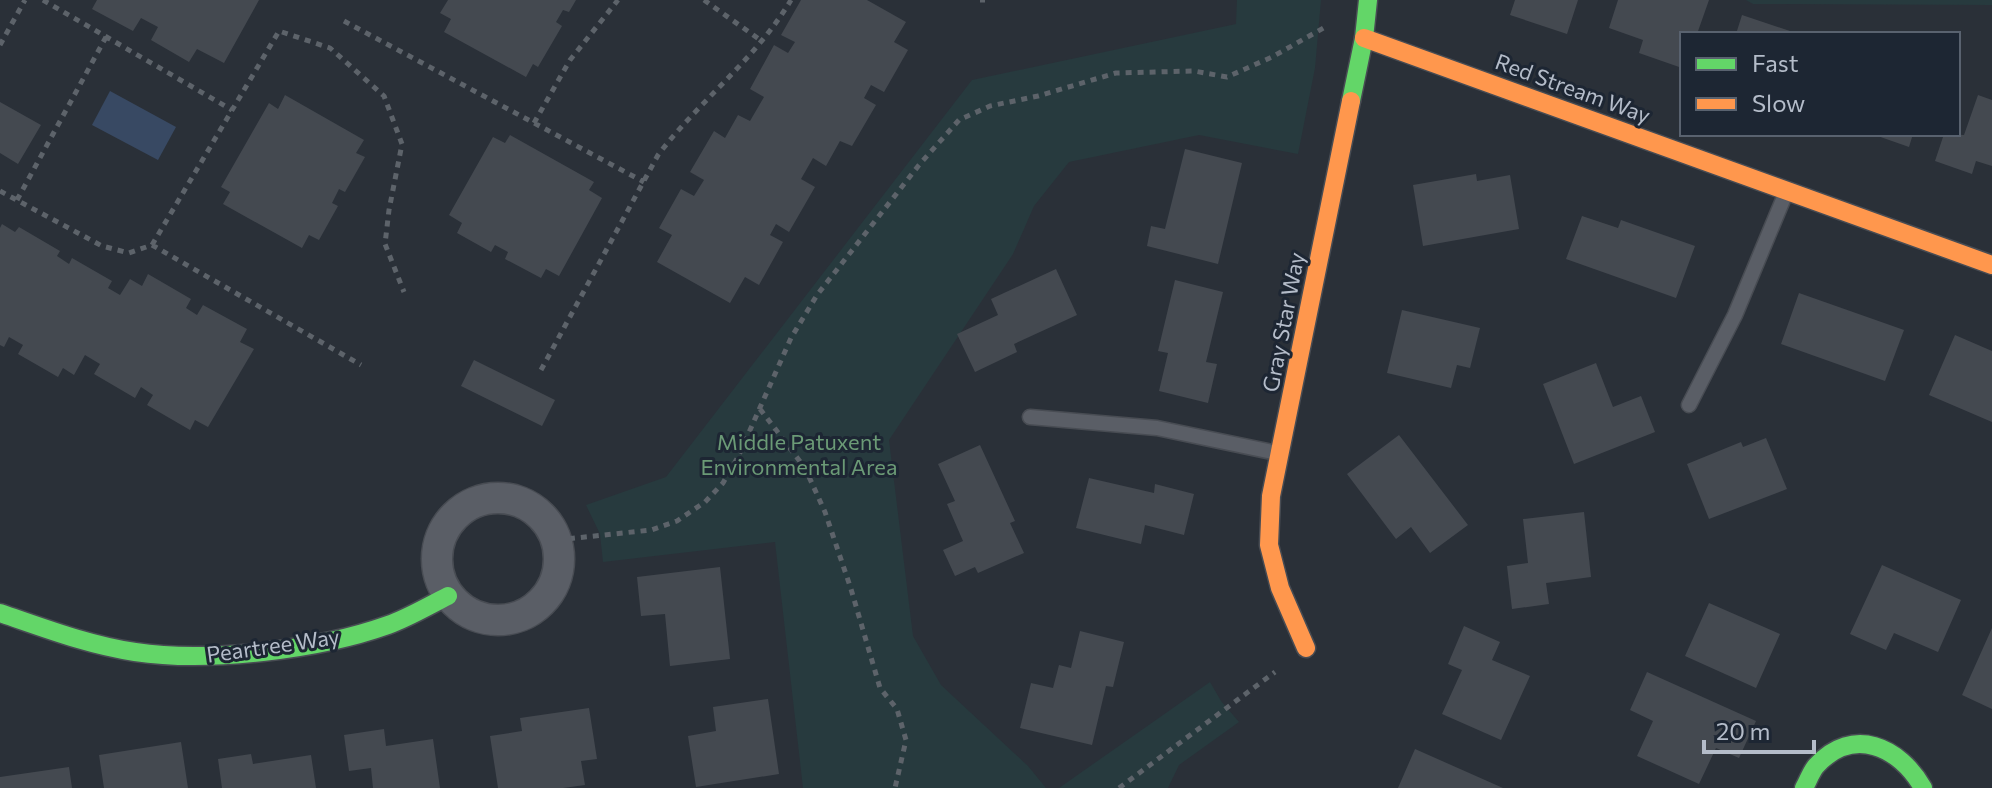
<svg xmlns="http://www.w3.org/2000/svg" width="1992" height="788" font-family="Commissioner,sans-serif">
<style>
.green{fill:#273a3e}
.water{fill:#384963}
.building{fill:#444950}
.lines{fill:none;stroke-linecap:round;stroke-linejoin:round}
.lane-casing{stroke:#484c53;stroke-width:17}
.street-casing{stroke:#484c53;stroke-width:33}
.fast-casing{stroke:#484c53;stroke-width:21}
.slow-casing{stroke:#484c53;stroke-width:21}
.path{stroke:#5d636a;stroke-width:5;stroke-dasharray:6 6;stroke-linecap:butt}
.lane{stroke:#5a5e66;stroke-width:14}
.street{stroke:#5a5e66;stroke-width:30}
.fast{stroke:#63d668;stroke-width:18}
.slow{stroke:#ff974d;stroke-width:18}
.labels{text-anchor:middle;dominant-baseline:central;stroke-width:6;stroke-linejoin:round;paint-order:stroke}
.street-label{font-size:22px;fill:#b4bcc9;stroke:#1d2633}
.park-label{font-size:22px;fill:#6b9a76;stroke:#1d2633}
</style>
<rect width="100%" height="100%" fill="#2a3038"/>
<!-- green -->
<path class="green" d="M1237,0H1321L1315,68L1298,154L1199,135L1069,162L1034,206L1013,254L889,440L913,636L941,685L1028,766L1046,788H803L775,542L603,562L600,534L586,505L666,477L972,80L1236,24Z
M1746,0H1992V5L1753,4Z
M1210,682L1221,701L1239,722L1179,765L1168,788H1059Z"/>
<!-- water -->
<path class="water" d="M110,91L176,127L158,160L92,125Z"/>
<!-- building -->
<path class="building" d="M97,0H259L224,63L197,49L189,62L151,40L158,27L141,18L133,31L92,9Z
M448,0H576L569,12L563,10L556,22L562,26L538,67L533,64L526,77L444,32L451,19L440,13Z
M801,0H867L906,22L894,42L908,50L884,92L871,85L864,98L876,105L852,146L840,141L826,166L813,158L801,179L815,187L789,232L776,224L770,235L783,242L759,285L745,277L730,303L657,262L672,235L659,228L681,189L694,196L704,180L690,172L714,131L725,138L738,115L750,121L764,97L750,89L774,45L788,53L795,42L781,35Z
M1515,0H1578L1567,34L1510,15Z
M1618,0H1709L1697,34H1682V68L1639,53L1643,40L1609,28Z
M1742,15L1796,33V34H1736Z
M285,95L364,140L356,153L365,157L345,192L339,189L332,203L338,206L319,240L309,235L302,248L223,204L230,192L221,187L269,103L278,109Z
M1978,95L1992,100V166L1976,161L1972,174L1935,161L1944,134L1964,135Z
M0,102L41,125L18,164L0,153Z
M1872,134H1913L1909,147Z
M510,135L594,182L589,190L602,198L559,276L546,269L541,278L505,259L508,252L495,245L491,252L457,233L462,223L449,215L493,137L505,143Z
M1185,149L1242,163L1218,264L1147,246L1151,226L1165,229Z
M1476,174L1477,181L1510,175L1519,229L1423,246L1413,185Z
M1582,216L1618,228L1621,220L1695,246L1676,298L1566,259Z
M2,224L15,232L19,227L60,251L57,256L69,264L72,258L112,281L108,288L120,295L130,279L142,286L148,274L191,299L186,308L197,315L203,305L247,329L240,342L254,349L208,427L195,420L190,430L147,405L153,395L141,387L135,398L94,374L100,364L85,355L74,375L63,368L58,377L18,354L23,345L9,337L4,347L0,345V228Z
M1056,269L1077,315L1014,344L1017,352L975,372L957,334L998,315L991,299Z
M1175,280L1223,292L1206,362L1217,364L1208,403L1159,391L1168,353L1158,351Z
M1799,293L1904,330L1885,381L1781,344Z
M1402,310L1480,328L1470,368L1457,365L1451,388L1387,373Z
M1955,335L1992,351V422L1929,395Z
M474,360L555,400L542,426L461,386Z
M1596,363L1613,407L1641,396L1655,432L1574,464L1543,384Z
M1399,435L1468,525L1430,553L1411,527L1396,539L1347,474Z
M1766,438L1787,489L1709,519L1687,464L1741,442L1743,447Z
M980,445L1015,521L1010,523L1024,553L978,573L975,567L955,576L943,550L963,541L947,504L955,501L938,464Z
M1089,478L1154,493L1155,484L1194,494L1184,535L1145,525L1141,544L1076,528Z
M1584,512L1591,577L1546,583L1549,604L1512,609L1507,566L1528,563L1523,519Z
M1882,565L1961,600L1938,652L1894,633L1886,650L1850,634Z
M720,567L730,659L670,666L665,614L641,616L637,577Z
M1709,603L1780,634L1756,688L1685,656Z
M1464,626L1500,642L1492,660L1530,676L1501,740L1442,714L1462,670L1448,664Z
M1992,628V709L1962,695Z
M1080,631L1124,642L1113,687L1106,686L1092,745L1020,728L1031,683L1053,688L1059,665L1071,668Z
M1647,672L1756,721L1739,758L1716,748L1699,784L1637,756L1653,721L1630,710Z
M768,699L779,774L696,787L688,736L716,731L713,707Z
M589,708L597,759L581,761L585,785L563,788H498L490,736L522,731L520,718Z
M384,729L386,746L433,739L440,788H373L371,768L349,771L344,735Z
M181,742L188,788H104L99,755Z
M1415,749L1503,788H1398Z
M251,754L253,764L311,755L316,788H222L218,759Z
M69,767L72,788H0V777Z"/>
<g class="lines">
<defs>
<path id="lane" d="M1689,405L1735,315L1785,195
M1030,417L1157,428L1277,453"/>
<path id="street" d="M437 559a61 61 0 1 1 122 0a61 61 0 1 1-122 0Z"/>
<path id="fast" d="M1351,101L1364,38L1368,0
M0,613C44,628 88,645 135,652C208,663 318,650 388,625C408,618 428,606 448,596
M1804,788C1808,781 1811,772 1816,766C1853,725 1900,747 1923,788"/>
<path id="slow" d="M1364,38L1992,265
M1306,648L1280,588L1269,545L1271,496L1351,101"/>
</defs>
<!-- lane casing -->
<use href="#lane" class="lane-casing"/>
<!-- street casing -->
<use href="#street" class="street-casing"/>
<!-- fast casing -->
<use href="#fast" class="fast-casing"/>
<!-- slow casing -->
<use href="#slow" class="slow-casing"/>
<!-- path -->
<path class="path" d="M43,0L232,110
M704,0L763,42
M980,0H985
M344,21L644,182
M0,45L25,0
M534,123L570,60L618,0
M0,191L102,246L129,253L152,245L361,365
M17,200L106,37
M152,245L279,31L330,48L384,96L402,144L389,210L385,244L404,292
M541,370L658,155C700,100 755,60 791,0
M760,409L805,468L825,512L851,589L880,688L897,709L906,740L895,788
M557,540L651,530L677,521L705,502L723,483L738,457L791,338L817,295L919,165L959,120L990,106L1038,96L1116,73L1194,71L1227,77L1272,57L1327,26
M1119,788L1275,672"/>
<!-- lane -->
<use href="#lane" class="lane"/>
<!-- street -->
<use href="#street" class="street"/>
<!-- fast -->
<use href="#fast" class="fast"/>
<!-- slow -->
<use href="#slow" class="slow"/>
</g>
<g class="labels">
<!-- street labels -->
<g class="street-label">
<text transform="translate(1573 88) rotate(20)">Red Stream Way</text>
<text transform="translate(1283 322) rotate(-79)">Gray Star Way</text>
<text transform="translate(273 645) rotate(-8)">Peartree Way</text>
</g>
<!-- park labels -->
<g class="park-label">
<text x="799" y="441">Middle Patuxent<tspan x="799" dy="25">Environmental Area</tspan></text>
</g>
</g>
<!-- legend -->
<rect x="1680" y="32" width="280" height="104" fill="#1d2633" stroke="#59626f" stroke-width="2"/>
<rect x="1696" y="58" width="40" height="12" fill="#63d668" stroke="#59626f" stroke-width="2"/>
<text x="1752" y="72" font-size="24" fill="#b4bcc9">Fast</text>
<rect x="1696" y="98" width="40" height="12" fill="#ff974d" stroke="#59626f" stroke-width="2"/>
<text x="1752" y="112" font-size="24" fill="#b4bcc9">Slow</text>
<!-- scale -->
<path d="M1704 740v12h110v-12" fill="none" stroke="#b4bcc9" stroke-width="4"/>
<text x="1716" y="740" font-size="24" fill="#b4bcc9" stroke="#1d2633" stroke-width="6" paint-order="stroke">20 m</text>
</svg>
